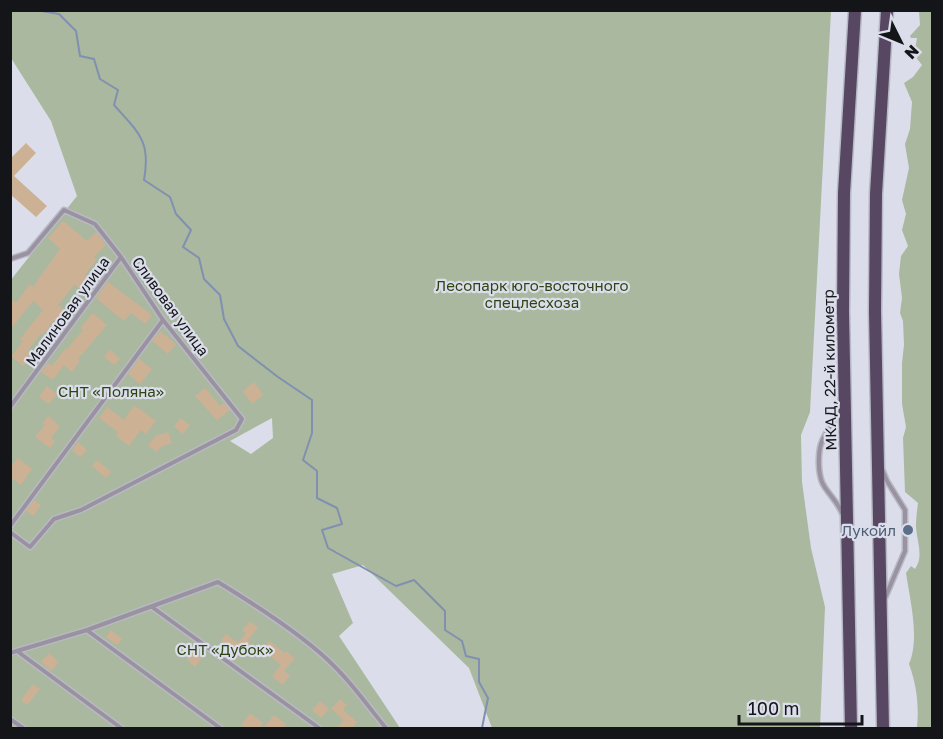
<svg xmlns="http://www.w3.org/2000/svg" width="943" height="739" font-family="'Golos Text',sans-serif">
<style>
.green{fill:#aab89f;fill-rule:evenodd}
.lines{fill:none;stroke-linecap:round;stroke-linejoin:round}
.stream{stroke:#8090b0;stroke-width:2}
.building{fill:#cdb194}
.service-casing{stroke:#b7bac4;stroke-width:7}
.trunk-casing{stroke:#b7bac4;stroke-width:15}
.service{stroke:#9a92a0;stroke-width:4}
.trunk{stroke:#574762;stroke-width:12}
.service-dot{fill:#5c6f8a;stroke:#dbdeea;stroke-width:2}
.labels{text-anchor:middle;dominant-baseline:central;stroke-width:4.5;stroke-linejoin:round;paint-order:stroke}
.park-label{font-size:15px;fill:#2d4411;stroke:#dbdeea}
.street-label{font-size:15px;fill:#141519;stroke:#dbdeea}
.service-label{font-size:15px;fill:#4e5e75;stroke:#dbdeea;text-anchor:end}
</style>
<rect width="100%" height="100%" fill="#dbdeea"/>
<!-- green -->
<path class="green" d="M11,11H831L810,412L801,435L802,482L811,548L825,607L820,728H492L469,668L363,565L332,574L353,623L339,636L400,728H11L10,281L77,196L51,121L11,58ZM272,418L273,438L251,454L230,441Z
M919,11H932V728H917C919,706 917,686 909,664C920,639 910,600 906,573L911,566L915,569C924,556 917,542 916,527C916,519 917,511 918,503L905,492L903,438L906,427L902,404V363L904,345L903,321L900,313L902,298L899,274L901,256L908,246L902,230L906,214L902,200L909,168L905,144L910,129L912,102L904,83L913,77L922,65L914,55L917,38H911L910,36L920,25Z"/>
<g class="lines">
<!-- stream -->
<path class="stream" d="M36,10L59,14L76,31L80,56L94,59L100,79L118,90L114,105C139,133 151,141 144,180L170,197L176,214L191,230L183,247L199,258L204,279L220,295L224,319L238,346L278,377L312,400V433L303,460L317,471V498L337,508L342,524L322,530L328,548L396,586L414,580L445,611V630L462,641L466,656L479,659V682L488,698L482,728"/>
</g>
<!-- building -->
<path class="building" d="M26,143L36,153L14,176L47,206L36,217L10,194V159Z
M63,221L87,241L96,232L106,245L94,257L97,259L85,275L89,279L80,289L75,284L58,305L66,311L57,323L54,320L43,335L41,333L27,352L31,356L24,366L11,357L23,341L20,339L43,310L33,301L10,330V299L16,303L30,284L33,287L60,249L48,238Z
M108,282L152,315L145,324L131,313L124,321L96,298Z
M93,313L107,325L78,359L80,361L72,372L64,365L53,380L41,372L48,363L52,366L65,349L66,350L83,330L80,328Z
M160,331L176,344L168,354L152,341Z
M110,350L120,359L114,365L104,357Z
M139,359L152,369L140,384L128,374Z
M254,382L263,395L252,404L243,391Z
M47,386L57,394L49,404L39,397Z
M205,388L220,406L224,403L230,410L217,420L195,396Z
M134,405L156,421L146,434L141,430L129,446L116,436L118,432L99,418L107,407L124,420Z
M48,416L60,426L51,438L55,441L50,448L35,437L45,425L42,424Z
M180,418L190,425L183,434L174,427Z
M168,432L172,443L161,447L157,452L148,445L156,436Z
M78,442L87,450L80,457L72,450Z
M18,458L32,469L21,485L10,477V468Z
M97,460L111,472L106,478L92,466Z
M34,500L41,505L33,516L26,511Z
M250,621L258,628L248,640L251,643L234,661L226,654L231,648L221,640L226,634L238,643L246,633L242,630Z
M111,630L122,639L117,645L106,637Z
M269,641L285,653L286,651L295,658L284,671L290,676L282,685L272,676L281,665L263,650Z
M194,651L202,658L195,667L187,659Z
M49,653L59,662L51,671L41,662Z
M33,684L40,689L27,705L21,700Z
M340,699L347,705L343,710L357,722L352,729H337L344,720L331,709Z
M320,701L329,709L321,718L312,710Z
M250,713L263,723L259,729H246L241,725Z
M274,715L286,724L282,729H263Z"/>
<g class="lines">
<defs>
<path id="service" d="M10,259L28,253L64,210L95,224L121,257L163,320L242,419L236,430L81,510L54,519L30,547L10,532
M839,406C836,421 825,431 821,444C818,454 818,472 822,482C826,492 836,499 842,513
M10,407L121,257
M882,469L887,481L905,510V551L885,598
M10,526L163,320
M152,607L319,728
M88,631L220,728
M17,651L121,728
M10,653L87,630L218,582C254,604 303,635 333,665C353,684 369,708 386,728
M10,719L23,728"/>
<path id="trunk" d="M851,728L843,311L844,193L855,10
M883,728L875,311L876,194L887,10"/>
</defs>
<!-- service casing -->
<use href="#service" class="service-casing"/>
<!-- trunk casing -->
<use href="#trunk" class="trunk-casing"/>
<!-- service -->
<use href="#service" class="service"/>
<!-- trunk -->
<use href="#trunk" class="trunk"/>
</g>
<!-- markers -->
<circle class="service-dot" cx="908" cy="530" r="6"/>
<g class="labels">
<!-- park labels -->
<g class="park-label">
<text x="532" y="285">Лесопарк юго-восточного<tspan x="532" dy="17">спецлесхоза</tspan></text>
<text x="111" y="391">СНТ «Поляна»</text>
<text x="225" y="649">СНТ «Дубок»</text>
</g>
<!-- street labels -->
<g class="street-label">
<text transform="translate(171 306) rotate(54)">Сливовая улица</text>
<text transform="translate(67 311) rotate(-54)">Малиновая улица</text>
<text transform="translate(829 370) rotate(-91)">МКАД, 22-й километр</text>
</g>
<!-- service labels -->
<g class="service-label">
<text x="896" y="530">Лукойл</text>
</g>
</g>
<!-- border -->
<rect width="943" height="739" fill="none" stroke="#141519" stroke-width="24"/>
<!-- north arrow -->
<g transform="translate(901 42) rotate(133)" stroke="#dbdeea" stroke-width="4.5" paint-order="stroke">
<path d="M0-4.5L10 22L0 15L-10 22Z" fill="#141519"/>
<text y="-9" font-size="16" font-weight="bold" text-anchor="middle" fill="#141519">N</text>
</g>
<!-- scale -->
<path d="M739 715v9h123v-9" fill="none" stroke="#141519" stroke-width="3"/>
<text x="748" y="715" font-size="18" fill="#141519" stroke="#dbdeea" stroke-width="4.5" paint-order="stroke">100 m</text>
</svg>
